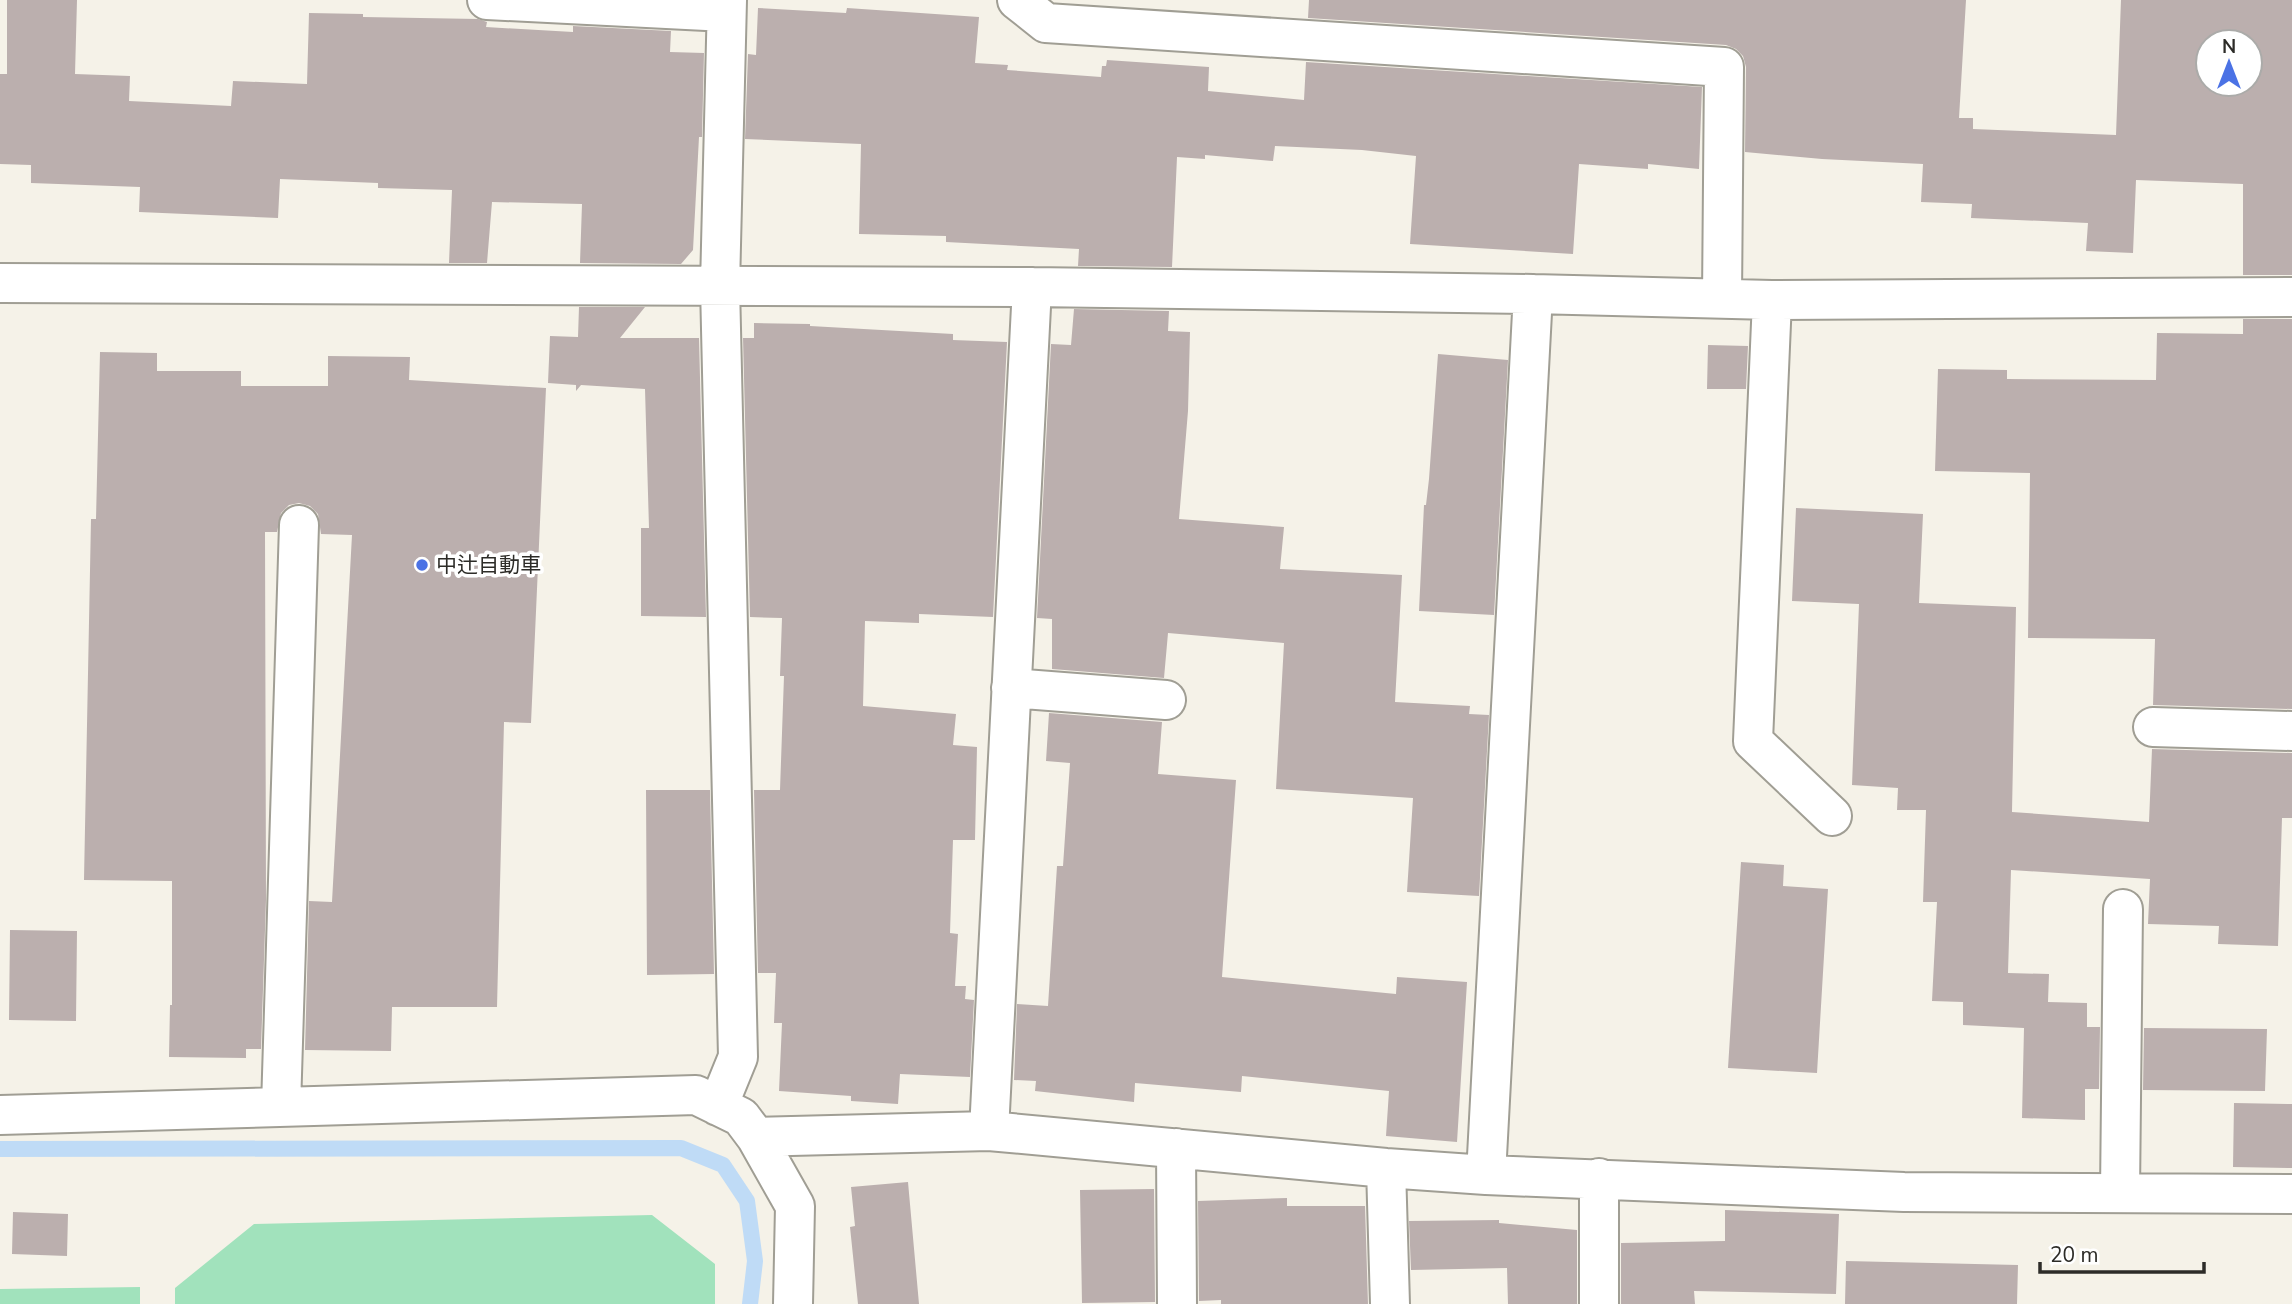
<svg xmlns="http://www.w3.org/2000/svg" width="2292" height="1304" font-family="'Nunito Sans','Noto Sans JP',sans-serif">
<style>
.green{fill:#a1e2bc}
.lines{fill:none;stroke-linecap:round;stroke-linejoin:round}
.stream{stroke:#bfdbf6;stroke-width:16}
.building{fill:#bbafae;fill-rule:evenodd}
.minor-casing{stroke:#a09e94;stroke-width:42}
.minor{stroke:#fff;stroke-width:38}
.poi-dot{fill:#4b72e5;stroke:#fff;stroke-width:2.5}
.labels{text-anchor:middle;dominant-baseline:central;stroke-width:7;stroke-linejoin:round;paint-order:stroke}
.poi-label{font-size:21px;fill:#2d2c28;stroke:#fff;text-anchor:start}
</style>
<rect width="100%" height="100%" fill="#f5f2e8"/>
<!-- green -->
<path class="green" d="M652,1215L715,1264V1304H175V1288L254,1224Z
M140,1287V1304H0V1289Z"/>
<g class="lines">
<!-- stream -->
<path class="stream" d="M0,1149L681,1148L723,1165L747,1201L755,1261L750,1304"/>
</g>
<!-- building -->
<path class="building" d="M7,0H77L75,74L130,76L129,101L231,106L233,81L307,84L309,13L363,14V17L478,19L487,22L486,27L573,32V26L671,31L670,52L704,53L702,137H699L693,250L681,264L580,263L582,204L492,202L487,263H449L452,190L378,188V183L280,179L278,218L139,212L140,187L31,183V165L0,164V74H7Z
M1309,0H1966L1959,118H1973V129L2116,135L2121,0H2292V275H2243V184L2136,180L2133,253L2086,251L2088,223L1971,218L1972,204L1921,202L1923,164L1822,159L1745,152L1746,67L1743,56L1736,49L1726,45L1308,18ZM2208,42H2250V84H2208Z
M758,8L846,13L847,8L979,17L975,63L1008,65L1007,70L1101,77L1102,66H1106L1107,60L1209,67L1208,91L1304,100L1306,62L1702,87L1699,169L1648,164V169L1579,164L1573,254L1410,244L1416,156L1362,150L1275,146L1273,161L1205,155V159L1177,157L1172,267L1078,266L1079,249L946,242V236L859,234L861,144L745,139L748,54L756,55Z
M579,307H645L620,338H699L706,617L641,616V528H649L645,389L581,385L576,391V385L548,383L550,336L578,337Z
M1074,309L1169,311L1168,331L1190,332L1188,411L1179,519L1284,527L1280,569L1402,575L1395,702L1470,706L1469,714L1489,715L1479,896L1407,892L1413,798L1276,789L1284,643L1168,633L1164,678L1052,669V619L1037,618L1051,344L1071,345Z
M2243,319H2292V709L2153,705L2155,639L2028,638L2030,473L1935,471L1938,369L2007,370V379L2156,380L2157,333L2243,334Z
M754,323L810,324V326L953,334V340L1007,342L993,617L919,614V623L865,621L863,706L956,714L953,745L977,747L975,840H953L950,933L958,934L955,986H966L965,999L974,1000L970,1077L900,1074L898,1104L851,1101V1096L779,1091L782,1023H774L776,973H758L754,790H780L784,676H780L782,618L750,617L743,338H754Z
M1708,345L1748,346L1746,389H1707Z
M100,352L157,353V371H241V386H328V356L410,357L409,380L546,388L531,723L504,722L497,1007H392L391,1051L305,1050L309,901L332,902L352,535L321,534L318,514L310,506L299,503L289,505L281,513L277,532H265L266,900L261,1049H246V1058L169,1057L170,1005H172V881L84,880L91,519H96Z
M1438,354L1508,360L1494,615L1419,611L1424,505H1426L1429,479Z
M1796,508L1923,514L1919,603L2016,607L2012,812L2149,822L2152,749L2292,753V818H2282L2278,946L2218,944L2219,926L2148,924L2150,879L2011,870L2008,973L2049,974L2048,1002L2087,1003V1027H2100L2099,1089H2085V1120L2022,1118L2024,1028L1963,1025V1002L1932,1001L1937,902H1923L1926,810H1897L1898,788L1852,785L1859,604L1792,601Z
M1049,713L1162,722L1158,774L1236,780L1222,977L1396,994L1397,977L1467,982L1457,1142L1386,1136L1389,1091L1242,1076L1241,1092L1135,1083L1134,1102L1035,1091L1036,1081L1014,1080L1017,1004L1048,1006L1057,866H1063L1070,763L1046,761Z
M646,790H710L714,974L647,975Z
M1741,862L1784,865L1783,886L1828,889L1817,1073L1728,1068Z
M10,930L77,931L76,1021L9,1020Z
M2144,1028L2267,1029L2265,1091L2143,1090Z
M2234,1103L2292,1104V1168L2233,1167Z
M908,1182L919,1304H858L850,1227L855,1226L851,1187Z
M1154,1189L1155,1302L1082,1303L1080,1190Z
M1287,1198V1206H1365L1368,1304H1221V1300L1199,1301L1198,1201Z
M1725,1210L1839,1214L1836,1294L1694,1291L1695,1304H1621V1243L1725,1241Z
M13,1212L68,1214L67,1256L12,1254Z
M1499,1220V1223L1577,1230V1304H1508L1507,1268L1411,1270L1409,1221Z
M1846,1261L2018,1265L2017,1304H1845Z"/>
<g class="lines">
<defs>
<path id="minor" d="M487,0L726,12
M1017,0L1046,23L1724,67L1722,298
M0,283L1032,287L1533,294L1772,300L2292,297
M1772,300L1753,741L1832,816
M1011,688L1166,700
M2153,727L2292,731
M718,1106L738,1057L720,286L727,0
M281,1107L299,525
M0,1115L696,1095L741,1117L756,1137L795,1206L793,1304
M989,1131L1032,287
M756,1137L989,1131L1386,1168L1486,1175L1904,1192L2292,1194
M1176,1148L1177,1304
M1386,1168L1390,1304
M1486,1175L1533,294
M2120,1193L2123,909
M1599,1304V1178"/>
</defs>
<!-- minor casing -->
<use href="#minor" class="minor-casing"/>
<!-- minor -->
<use href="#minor" class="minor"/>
</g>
<!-- markers -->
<circle class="poi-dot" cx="422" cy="565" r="7"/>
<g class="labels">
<!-- poi labels -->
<g class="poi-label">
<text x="436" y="565">中辻自動車</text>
</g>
</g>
<!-- north arrow -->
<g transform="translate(2229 63)"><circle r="33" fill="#ffffff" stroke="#ababa9" stroke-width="2"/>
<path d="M0-5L12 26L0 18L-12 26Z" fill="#4b72e5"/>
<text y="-10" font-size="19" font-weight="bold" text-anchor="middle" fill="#2d2c28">N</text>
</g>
<!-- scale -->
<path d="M2040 1262v10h164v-10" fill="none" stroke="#2d2c28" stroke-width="3.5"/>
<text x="2050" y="1262" font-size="21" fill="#2d2c28" stroke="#ffffff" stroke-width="5" paint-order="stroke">20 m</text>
</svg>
